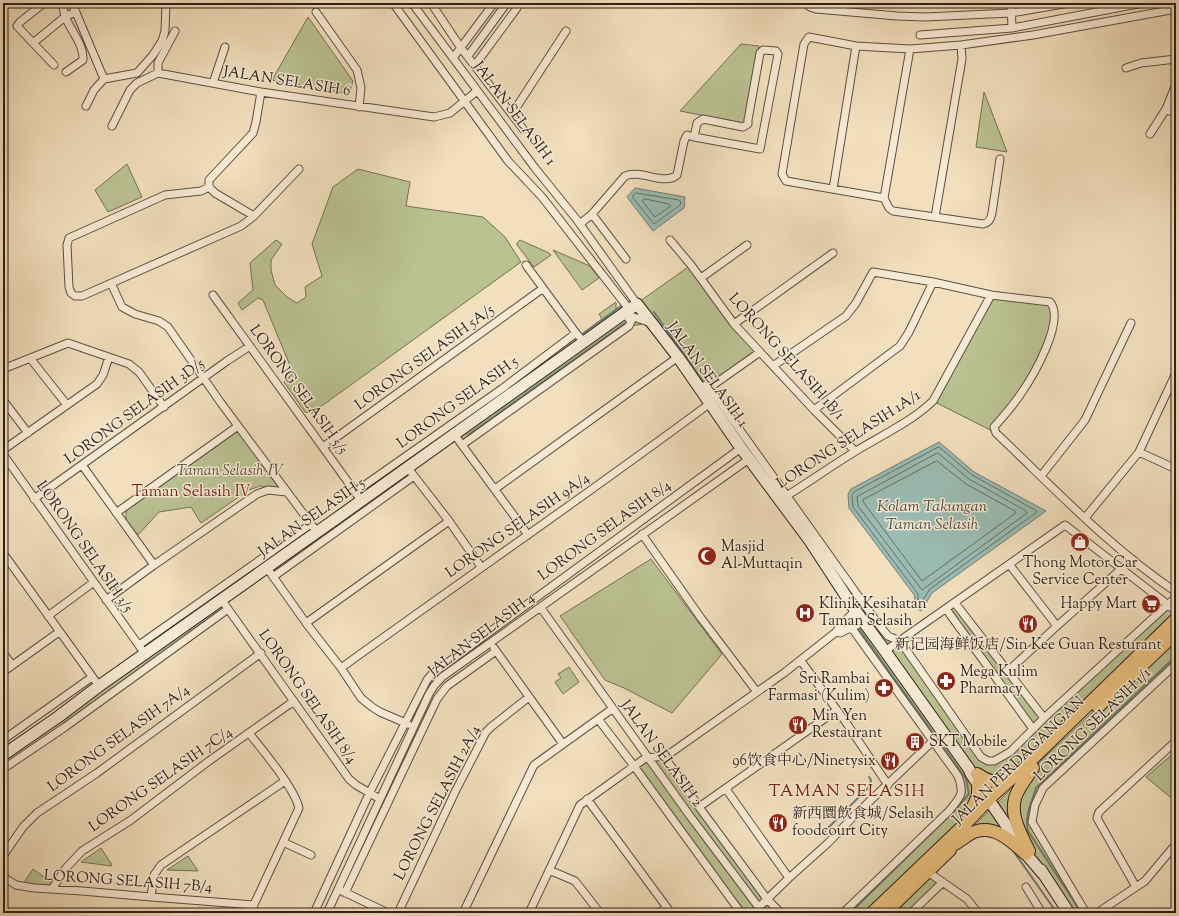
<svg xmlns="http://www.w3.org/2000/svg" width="1179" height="916" font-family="'Sorts Mill Goudy','Noto Serif SC',serif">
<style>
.green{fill:#bac292;stroke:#747055}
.water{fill:#9bbcb3;stroke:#6f7d75}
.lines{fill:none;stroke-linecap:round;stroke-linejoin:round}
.shore{stroke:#646e66;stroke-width:1}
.stream{stroke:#6f7d75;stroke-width:2}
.street-casing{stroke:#5e4f41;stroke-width:9}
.secondary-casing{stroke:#2d1f18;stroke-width:13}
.primary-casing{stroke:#2d1f18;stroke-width:14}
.street{stroke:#f7ead4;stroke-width:7}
.secondary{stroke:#f7ead4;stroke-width:11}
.primary{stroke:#e9c07e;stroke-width:12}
.labels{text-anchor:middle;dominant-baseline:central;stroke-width:3;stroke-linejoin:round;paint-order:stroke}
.street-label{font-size:15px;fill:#2d1f18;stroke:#f7ead4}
.park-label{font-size:15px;font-style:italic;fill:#57503d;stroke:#f7ead4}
.poi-label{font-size:15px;fill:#2d1f18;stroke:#f7ead4;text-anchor:start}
.neighbourhood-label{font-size:16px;fill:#7a1f14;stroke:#f7ead4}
.water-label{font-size:16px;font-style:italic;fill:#4e4e46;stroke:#f7ead4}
.quarter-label{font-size:17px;letter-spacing:1px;fill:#7a1f14;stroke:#f7ead4}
</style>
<rect width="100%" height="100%" fill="#f2dfbd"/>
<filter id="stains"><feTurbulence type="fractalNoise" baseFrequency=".005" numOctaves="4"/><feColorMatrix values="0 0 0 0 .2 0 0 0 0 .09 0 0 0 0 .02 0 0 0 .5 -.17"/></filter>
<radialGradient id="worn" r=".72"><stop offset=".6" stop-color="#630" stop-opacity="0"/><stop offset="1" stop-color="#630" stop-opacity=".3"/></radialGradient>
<!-- green -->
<path class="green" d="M308,17L353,81L349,94L272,80Z
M741,44L759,46L745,120L742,123L680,111Z
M984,92L1007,152L976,147Z
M127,164L142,197L108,212L95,190Z
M358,169L410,182L406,206L483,217L505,237L521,262L312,413L305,412L284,382L293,373L263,300L258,298L242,310L238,303L253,290L250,263L276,240L282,244L271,260V270L275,285L287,297L297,303L306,297L305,287L322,276L312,244L333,187Z
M520,240L549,253L551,255L534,267L517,245V243Z
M553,250L590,266L599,278L582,290Z
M691,265L760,352L699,390L651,323L629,326L462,445L454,434L408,467L414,476L273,577L266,568L221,599L228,609L3,769V755L145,654L139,645L311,524L317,532L361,501L355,492L503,388L579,331L582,334L602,319L599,314L616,302V309L621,306L629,309Z
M991,295L1050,302L1055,319L1038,366L994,427L996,433L933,401Z
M238,431L279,488L260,486L249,490L201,523L191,507L159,512L138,535L126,520V511Z
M786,497L879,625L900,641L981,757L994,761L1033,729L946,609L955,603L1045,718L1176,597V619L993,795L977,774L989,800L872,913H840L961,796L960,781L851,627L863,622Z
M651,559L722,654L672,713L624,688L605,680L560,616Z
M1176,633V664L1043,788L1032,822L1086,913H1069L998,802L1011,789Z
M569,667L579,682L563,694L555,682L561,678L558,674Z
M1176,751V802L1146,777Z
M664,756L779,913H741L634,766Z
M993,807L1026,854L990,831L955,844Z
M101,848L112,865L111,866L81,862Z
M188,856L198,871L167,870Z
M33,869L52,883L49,886L23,884Z
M928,872L943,882L911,913H885Z"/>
<!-- water -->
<path class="water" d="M635,188L685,197L684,208L653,231L627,197Z
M939,442L974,472L1046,511L932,593L921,611L913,605L915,596L849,508L848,494L851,489Z"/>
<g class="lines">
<!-- shore -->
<path class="shore" d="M636,193L679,200L681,202L680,205L654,224L633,198V196Z
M645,199L669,204L671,206L655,217L643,202V200Z
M939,447L972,475L1035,510L1037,512L930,589L922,601L920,602L918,600V594L853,507L852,495L854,492Z
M938,453L969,479L1026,511L1027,513L922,590L858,506L857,497Z
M937,461L966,484L1015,511L1016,513L922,581L864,503L863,500Z"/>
<!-- stream -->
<path class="stream" d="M654,312L705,384
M581,335L621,306
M468,435L625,323
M822,834L870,786L871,780L869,777
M1014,852L1057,913
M1081,912L1028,831C1024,816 1032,802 1036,788L1176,656
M850,913L956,809L969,794L966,779L859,629"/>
<defs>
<path id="street" d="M44,3L20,22L17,26L54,65
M62,3C63,7 64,12 65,16C70,30 84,44 83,60L66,72
M72,3L104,79
M393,3L508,161L542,197L629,309
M412,3L535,168L577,220L637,304
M431,3L461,48L523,129
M805,3L810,7L816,9L897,16L925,17L1011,13L1069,3
M1011,3L1012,28
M316,12L357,70L361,88L359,107
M920,35L1012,28L1143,3
M33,43L66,16L76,12
M910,49L884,198L889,208L893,211L983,224C989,223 991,219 992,213L1000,159
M468,56L506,4
M453,58L494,3
M475,65L517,8
M1126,68L1141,63L1176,59
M158,73V63L175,31
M104,79L137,73L153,55L162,41L165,31L166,3
M213,83L225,47
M261,92L256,122L253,133L209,180V187L215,193L254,216L299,169
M86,106L94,90L104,79
M1166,109L1172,112H1176
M512,114L566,31
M112,126L130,90L137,83L158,73L261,92L434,117L450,113L477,91
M1150,134L1166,109L1176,84
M209,187L201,191L165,195L69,238L67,245L69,287L71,293L75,296H82L241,226L254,216
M833,189L856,46
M884,198L786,181L782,174L804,44L809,37L856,46L910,49L961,45L1033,35L1176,9
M592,214L626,259
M935,217L962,59L961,45
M580,224L592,214L625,176C641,169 664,186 677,175L684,141L687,135L694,137L697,123L703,119L743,127L748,124V120L760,53L763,50L776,51L778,54L760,149L694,137
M670,240L691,265L734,324L814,410L855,451
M526,265L576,333L583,341
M701,278L747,245
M111,283L122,307L135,314L159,321L168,327L221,403L317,532
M213,295L358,496
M628,318L634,317L651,323
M734,324L833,253
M30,358L67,405
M3,364L8,367L68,343L129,364L139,372L164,407
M773,366L846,316L856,303L873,272L933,282L991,295L1050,302C1066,321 1032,378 1020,395C1012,407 1003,417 994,427L996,433C1054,488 1109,547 1176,592
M709,388L760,352
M699,390L707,384L879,625L888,636L900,641L981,757L988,761H994L1010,752L1044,718L1176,597
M3,400L28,433
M814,410L900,346L909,332L933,282
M454,434L528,535
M462,445L629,326L633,317
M323,447L542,289
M3,450L97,384L103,375L109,357
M1139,452L1176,469
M3,454L145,654
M82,465L154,565
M411,472L449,521L481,567
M1041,476L1085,420L1131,323
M495,489L678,357
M355,492L503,388L576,333
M783,498C808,483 831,466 856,451C882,435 911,422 933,401L991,295
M34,499L227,361L250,346
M116,513L238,426
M1085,518L1139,452L1176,373
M642,534L701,618L757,692
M3,553L99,686
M1009,564L1057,626
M267,568L306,623L341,668L361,698L372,707L380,712L408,724
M273,577L414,476
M221,599L349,779L356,785L380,799
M106,600L154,565L257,494L268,490L287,492
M955,603L1044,718
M541,608L690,816L763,913
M946,609L1033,729
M48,616L94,582
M306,623L449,521
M836,632L840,633L863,622
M139,645L311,524
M494,648L563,744
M885,651L1065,525L1176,611
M3,653L12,665
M801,661L845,721L888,785
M341,668C464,579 588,494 709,404
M1008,671L1057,626L1121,569
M3,672L59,632
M598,719L634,766L741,913
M249,733C263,751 294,787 299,808L250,913
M3,740L92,677
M664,756L699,807L767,899L781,913
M3,769L65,727L228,609
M726,789L789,878
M587,799L671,913
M699,807L837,710
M283,842L311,855
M3,856L23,827L37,813L97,773L261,653
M549,870L575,881L600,913
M928,872L967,899L978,913
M3,877L16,885L34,888L82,891L151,897L254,905
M1026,887L1042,913
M1136,887L1097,818L1099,812L1176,741
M52,889L66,868L82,851L131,820L209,761L294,701
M342,891L388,913
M345,893L437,699L447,686L496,651
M151,897L154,875L161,865L285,781
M758,908L789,878L828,843L851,819L933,741
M314,913L369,794L427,680L432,674L741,448
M327,913L429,694L434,686L442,677L749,459
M398,913L456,790L486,732L491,727L529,697
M463,913L534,765L612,709
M529,913L580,805L644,759L647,758L664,756L672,752L784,673L836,632C839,626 850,617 855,610
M660,913L666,907
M843,913L949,811C960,797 965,795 958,776L851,627
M911,913L943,882
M1086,913L1032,822L1035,805L1043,788L1176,664
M1097,913L1145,881L1176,844"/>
<path id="secondary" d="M3,755L58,717L99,686L337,518L637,304L678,357L741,448L810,541L855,610L885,651L969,769L971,774L1026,854L1044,875
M1041,870L1069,913"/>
<path id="primary" d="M1098,707L1176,633
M977,774C991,783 996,784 1010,776
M969,815L978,796V784
M955,844C962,840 969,833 977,831C997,826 1012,842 1026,854
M1029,851C1020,833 1007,811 1018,791C1022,783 1028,776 1033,768
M872,913L964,825L993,795L1025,766L1176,619
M885,913L950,850"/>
</defs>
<!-- street casing -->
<use href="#street" class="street-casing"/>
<!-- secondary casing -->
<use href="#secondary" class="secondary-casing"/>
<!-- primary casing -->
<use href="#primary" class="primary-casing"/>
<!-- street -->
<use href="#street" class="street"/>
<!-- secondary -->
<use href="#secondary" class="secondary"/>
<!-- primary -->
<use href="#primary" class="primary"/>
</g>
<!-- icons -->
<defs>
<symbol id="shop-disc" viewBox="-11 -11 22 22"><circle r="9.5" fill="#8f2418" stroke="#f7ead4"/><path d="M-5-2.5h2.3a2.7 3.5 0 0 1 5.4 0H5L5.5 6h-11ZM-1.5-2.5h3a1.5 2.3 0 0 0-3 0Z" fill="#fff"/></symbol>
<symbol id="mosque-disc" viewBox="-11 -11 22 22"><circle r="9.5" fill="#8f2418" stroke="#f7ead4"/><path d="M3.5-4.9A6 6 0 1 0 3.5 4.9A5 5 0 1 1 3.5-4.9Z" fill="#fff"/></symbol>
<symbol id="supermarket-disc" viewBox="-11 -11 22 22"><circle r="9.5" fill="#8f2418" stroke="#f7ead4"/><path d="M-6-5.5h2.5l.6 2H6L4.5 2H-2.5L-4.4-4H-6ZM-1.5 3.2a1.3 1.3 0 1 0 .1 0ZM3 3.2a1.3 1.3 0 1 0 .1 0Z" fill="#fff"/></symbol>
<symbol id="hospital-disc" viewBox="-11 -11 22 22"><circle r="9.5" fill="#8f2418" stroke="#f7ead4"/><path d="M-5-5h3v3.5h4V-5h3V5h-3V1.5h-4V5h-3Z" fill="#fff"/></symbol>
<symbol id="restaurant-disc" viewBox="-11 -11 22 22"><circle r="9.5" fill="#8f2418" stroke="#f7ead4"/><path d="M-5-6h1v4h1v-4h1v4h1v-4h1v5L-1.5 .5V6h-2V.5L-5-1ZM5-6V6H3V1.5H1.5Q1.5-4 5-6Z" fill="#fff"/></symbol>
<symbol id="pharmacy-disc" viewBox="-11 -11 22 22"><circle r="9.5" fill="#8f2418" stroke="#f7ead4"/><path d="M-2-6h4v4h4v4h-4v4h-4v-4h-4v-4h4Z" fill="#fff"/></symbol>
<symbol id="building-disc" viewBox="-11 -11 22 22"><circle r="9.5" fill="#8f2418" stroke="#f7ead4"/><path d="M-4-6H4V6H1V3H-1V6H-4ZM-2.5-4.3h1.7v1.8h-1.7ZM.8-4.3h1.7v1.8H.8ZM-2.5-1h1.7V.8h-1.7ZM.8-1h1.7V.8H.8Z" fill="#fff"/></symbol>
</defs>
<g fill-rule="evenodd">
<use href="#shop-disc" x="1069" y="531" width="22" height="22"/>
<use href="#mosque-disc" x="696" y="545" width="22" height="22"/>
<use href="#supermarket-disc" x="1140" y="593" width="22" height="22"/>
<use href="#hospital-disc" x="794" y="602" width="22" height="22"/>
<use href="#restaurant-disc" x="1017" y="613" width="22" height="22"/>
<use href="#pharmacy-disc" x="935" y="670" width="22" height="22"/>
<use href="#pharmacy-disc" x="873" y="677" width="22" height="22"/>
<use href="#restaurant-disc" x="787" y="714" width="22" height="22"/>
<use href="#building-disc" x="904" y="731" width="22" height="22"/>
<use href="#restaurant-disc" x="879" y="750" width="22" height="22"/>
<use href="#restaurant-disc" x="767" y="812" width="22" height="22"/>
</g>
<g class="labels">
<!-- street labels -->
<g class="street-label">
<text transform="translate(287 82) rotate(9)">JALAN SELASIH 6</text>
<text transform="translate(514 114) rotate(53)">JALAN SELASIH 1</text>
<text transform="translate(786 357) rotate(48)">LORONG SELASIH 1B/1</text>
<text transform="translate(425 358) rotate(-36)">LORONG SELASIH 5A/5</text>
<text transform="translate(707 375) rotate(54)">JALAN SELASIH 1</text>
<text transform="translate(298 390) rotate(54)">LORONG SELASIH 5/5</text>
<text transform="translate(458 403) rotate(-36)">LORONG SELASIH 5</text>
<text transform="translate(135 412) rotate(-36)">LORONG SELASIH 3D/5</text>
<text transform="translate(849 440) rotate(-33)">LORONG SELASIH 1A/1</text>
<text transform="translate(312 518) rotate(-35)">JALAN SELASIH 5</text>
<text transform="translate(518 526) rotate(-35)">LORONG SELASIH 9A/4</text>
<text transform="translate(605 531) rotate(-36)">LORONG SELASIH 8/4</text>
<text transform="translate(84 547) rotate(55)">LORONG SELASIH 3/5</text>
<text transform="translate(482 635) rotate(-37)">JALAN SELASIH 4</text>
<text transform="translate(307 697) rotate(55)">LORONG SELASIH 8/4</text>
<text transform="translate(1093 725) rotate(-44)">LORONG SELASIH 1/1</text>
<text transform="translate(119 739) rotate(-36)">LORONG SELASIH 7A/4</text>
<text transform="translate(661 754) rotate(54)">JALAN SELASIH 2</text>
<text transform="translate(1019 761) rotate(-44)">JALAN PERDAGANGAN</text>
<text transform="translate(161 780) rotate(-35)">LORONG SELASIH 7C/4</text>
<text transform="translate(438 803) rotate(-63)">LORONG SELASIH 2A/4</text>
<text transform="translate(128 882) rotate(4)">LORONG SELASIH 7B/4</text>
</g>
<!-- park labels -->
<g class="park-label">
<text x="229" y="471">Taman Selasih Ⅳ</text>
</g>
<!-- poi labels -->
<g class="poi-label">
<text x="721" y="547">Masjid<tspan x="721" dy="17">Al-Muttaqin</tspan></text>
<text x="1080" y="563" text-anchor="middle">Thong Motor Car<tspan x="1080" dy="17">Service Center</tspan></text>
<text x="819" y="604">Klinik Kesihatan<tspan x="819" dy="17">Taman Selasih</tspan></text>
<text x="1137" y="604" text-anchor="end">Happy Mart</text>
<text x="1028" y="645" text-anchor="middle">新记园海鲜饭店/Sin Kee Guan Resturant</text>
<text x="960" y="672">Mega Kulim<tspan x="960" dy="17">Pharmacy</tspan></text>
<text x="870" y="679" text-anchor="end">Sri Rambai<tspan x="870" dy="17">Farmasi (Kulim)</tspan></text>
<text x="812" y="716">Min Yen<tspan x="812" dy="17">Restaurant</tspan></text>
<text x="929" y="742">SKT Mobile</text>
<text x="876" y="761" text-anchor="end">96饮食中心/Ninetysix</text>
<text x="792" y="814">新西圜飲食城/Selasih<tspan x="792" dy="17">foodcourt City</tspan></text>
</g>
<!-- neighbourhood labels -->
<g class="neighbourhood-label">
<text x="191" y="492">Taman Selasih Ⅳ</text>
</g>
<!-- water labels -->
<g class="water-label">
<text x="932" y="507">Kolam Takungan<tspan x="932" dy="18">Taman Selasih</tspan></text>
</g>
<!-- quarter labels -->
<g class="quarter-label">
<text x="847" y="792">TAMAN SELASIH</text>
</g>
</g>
<!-- margin -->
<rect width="1179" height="916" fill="none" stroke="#f2dfbd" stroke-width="16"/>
<rect x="4" y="4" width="1171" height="908" fill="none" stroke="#2d1f18" stroke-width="2"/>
<rect x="8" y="8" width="1163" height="900" fill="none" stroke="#2d1f18"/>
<rect width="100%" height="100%" filter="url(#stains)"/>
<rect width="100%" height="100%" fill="url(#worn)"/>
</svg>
